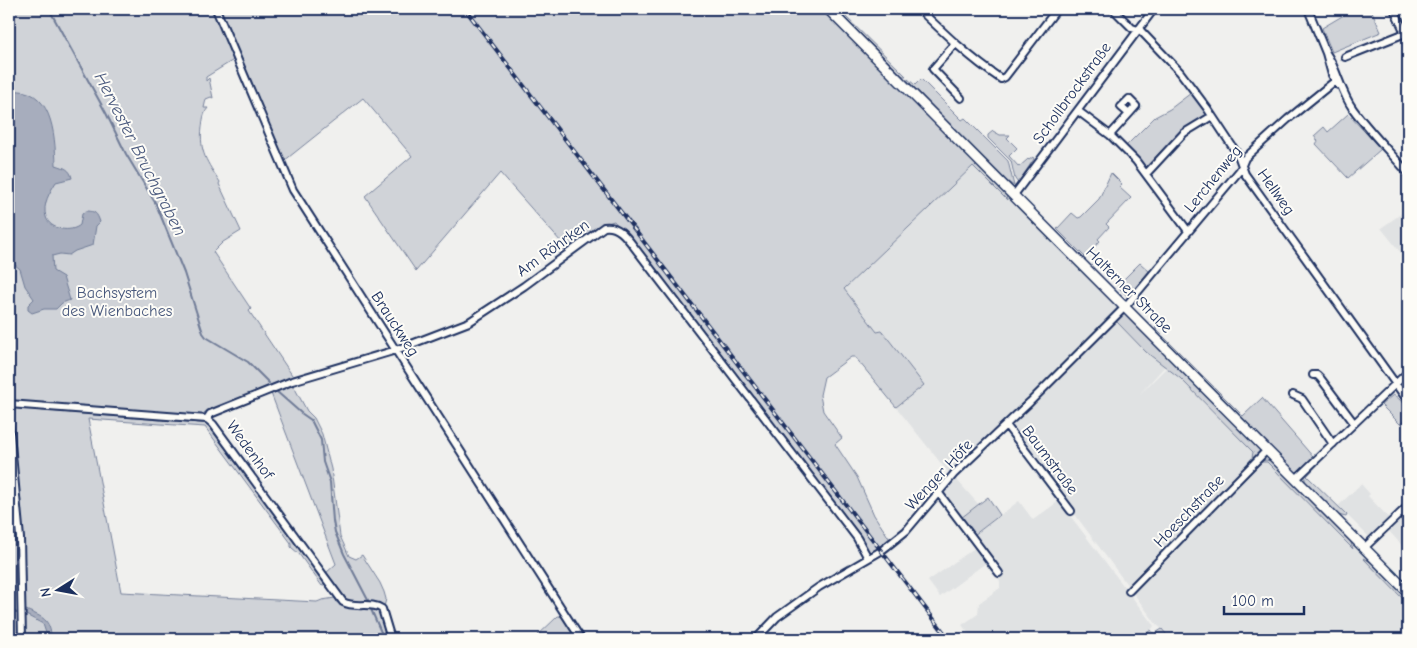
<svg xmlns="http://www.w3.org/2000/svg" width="1417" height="648" font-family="'Comic Neue',sans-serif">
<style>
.built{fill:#e0e2e3}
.green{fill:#d0d3d8;stroke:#76819b;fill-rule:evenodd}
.water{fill:#a7adbd;stroke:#6f7b97}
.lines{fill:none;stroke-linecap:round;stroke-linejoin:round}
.stream{stroke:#6f7b97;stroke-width:2}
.minor-casing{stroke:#1b2f5e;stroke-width:10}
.secondary-casing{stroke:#1b2f5e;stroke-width:12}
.minor{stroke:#fdfcf7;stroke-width:6}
.secondary{stroke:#fdfcf7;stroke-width:9}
.rail-casing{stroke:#1b2f5e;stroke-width:4}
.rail{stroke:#fdfcf7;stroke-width:2;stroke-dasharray:5.5;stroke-linecap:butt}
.labels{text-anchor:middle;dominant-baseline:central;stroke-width:4;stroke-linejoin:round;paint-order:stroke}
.street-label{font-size:16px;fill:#1b2f5e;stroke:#fdfcf7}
.park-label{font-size:16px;fill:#48587c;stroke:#fdfcf7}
.water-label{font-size:18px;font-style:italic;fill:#4c5b7f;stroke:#fdfcf7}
</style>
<rect width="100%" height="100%" fill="#f0f0ee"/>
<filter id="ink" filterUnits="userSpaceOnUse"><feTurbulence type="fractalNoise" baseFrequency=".02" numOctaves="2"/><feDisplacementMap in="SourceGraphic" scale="10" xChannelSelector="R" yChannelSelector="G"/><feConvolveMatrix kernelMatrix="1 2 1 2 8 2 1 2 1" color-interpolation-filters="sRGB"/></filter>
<g filter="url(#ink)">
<!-- built -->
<path class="built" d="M978,159L1174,356L1140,394L1168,366L1219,418L1232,423L1236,418L1408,592V639H1170L1162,629L1157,625L1062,497L1014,427V421L954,474L947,471L896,407L923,385L882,331L877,332L844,289Z
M1408,209V248L1401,253L1381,228Z
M956,479L979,505L961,518L943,495Z
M1361,484L1370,494L1368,496L1390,519L1369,537L1338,506Z
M1019,501L1033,520L1059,501L1154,626L1151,630L1138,639H973L962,625L978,614L979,603L1000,588V581L997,577L1000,574L974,535Z
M1408,511V552L1388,530Z
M976,547L987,562L940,597L928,581Z
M884,552L951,639H947L881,554Z"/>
<!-- green -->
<path class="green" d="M9,9H214L235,59L206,77V81L209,78L213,98L211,97L206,99L204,108H208C203,114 203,120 202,127C199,152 207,162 220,182L219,184L241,231L223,242L213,252L251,309L249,311L294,378L292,383L307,411L314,418L322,434L331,469L340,536L349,556L356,559L362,555L380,583L384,592L386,599L382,615L388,639H9V412L13,406L199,419L209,422L338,599H336L337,603L344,600L326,573L336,564L269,388L205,412L201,416L9,405ZM88,419L205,427L291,543V547L299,554L322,586L325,584L335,598L322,600L317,602L121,592Z
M220,9H822L1006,194L1007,200L973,166L844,289L877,332L882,331L924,385L896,407L855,357H851L824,377L820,395L823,411L842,438L835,444L857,477L874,515L891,541L870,555L639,252L614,221L607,223L569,251L500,173L416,271L365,196L412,156L363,98L284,161Z
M1354,9H1371L1381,32L1332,52L1322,28Z
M840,11L906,76H903L839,12Z
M908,79L915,85L921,79L962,120L965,118L1008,161L1014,186L1005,180L908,81Z
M1191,93L1207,115L1183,130L1184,132L1163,152L1161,151L1146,168L1126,146L1155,117L1170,109Z
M1348,114L1381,149L1348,178L1316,144L1318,141L1314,136L1324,127L1328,132Z
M993,131L1000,135H1010L1007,138L1017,148L1009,156L1019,167L1028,159L1029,160L1033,157L1034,159L1018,183L1015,179L1011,161L988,138V135Z
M1111,173L1122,184L1119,187L1131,198L1106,224L1109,227L1098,239L1100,241L1085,257L1057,229L1072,213L1078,218L1081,217L1099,199Z
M1140,263L1149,271L1128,297L1117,286Z
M1123,313L1136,325L1258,448L1260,451L1258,456L1250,465L1247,464L1252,458L1253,452L1180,378L1146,352L1117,322L1112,324Z
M1156,326V329L1243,416L1262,398L1314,458L1301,470L1297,472L1294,471L1156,331Z
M1393,395C1401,398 1408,410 1408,417L1400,424L1381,405Z
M1326,454L1325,457L1307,476L1347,515L1346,517L1338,515L1305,482V474Z
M1266,460L1271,461L1350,540L1353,549L1267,462H1261L1230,494L1261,461Z
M988,497L1000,515L974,535L961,518Z
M1363,558L1373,563L1408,598V604Z
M558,616L564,617L578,639H534Z
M1162,629L1170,639H1138L1151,630L1154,634Z"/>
<!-- water -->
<path class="water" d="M9,91C52,86 55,133 56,165C65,168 70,169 72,178L56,182C50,192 42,204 46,217C50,230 71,233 80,225L82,214L86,211C95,211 97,213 100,222L96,226L93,245L75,251L69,255L60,254L52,256L53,271L63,277L70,300L62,303L56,309H44L32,313L28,310V305L34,299L25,286L20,269L9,260V155L12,149L9,139Z
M26,610C44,618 49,618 52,639H48L43,624L26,615Z"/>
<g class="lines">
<!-- stream -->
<path class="stream" d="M49,9L106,113L126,154L156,204L184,273L203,333L206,337L248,362L269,383
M276,391L301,413L311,420L321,440L323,462L330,482L333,521L335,532L344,554L369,602
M41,410L207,423L284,526
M9,607L16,613H20
M370,607L384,639"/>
<defs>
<path id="minor" d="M216,9L293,190L581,639
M919,9C946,35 970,58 1001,79L1005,77L1057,9
M1113,9L1132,28L1141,31L1180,72L1207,108L1238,155L1245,174L1408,401
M1308,9L1326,53L1332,75L1338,85
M1394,9L1405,33
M955,44L933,69L961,98
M1326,53C1338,70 1340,91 1353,109C1369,131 1390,152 1408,173
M1345,57L1408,32
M1129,99L1136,106L1129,114L1121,107Z
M1078,111L1110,135L1136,161L1188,231
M1110,135L1129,114
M1146,174L1184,133L1212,116
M1014,195L1154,9
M1313,375H1317L1321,379L1354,423
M1293,395L1302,399L1333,444
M9,404L207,419L213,424L343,602C355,609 371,601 382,609L391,639
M207,419L210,414L292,381L396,350L469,322L524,286L604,227C620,224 629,241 638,252L857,538L868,558
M9,423L20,538L22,639
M1006,425L1071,511
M1296,479L1408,372
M938,492L999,573
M1364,548L1408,506
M1129,591L1267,450
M756,639L777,617L819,587L881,551L906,531L954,474L1030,402L1125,307L1240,170L1245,158L1288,119L1335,81"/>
<path id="secondary" d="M828,9L1408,592"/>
</defs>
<!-- minor casing -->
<use href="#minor" class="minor-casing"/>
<!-- secondary casing -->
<use href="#secondary" class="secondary-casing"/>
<!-- minor -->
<use href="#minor" class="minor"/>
<!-- secondary -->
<use href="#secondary" class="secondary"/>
<defs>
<path id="rail" d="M465,9L949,639"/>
</defs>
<!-- rail casing -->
<use href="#rail" class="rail-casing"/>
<!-- rail -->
<use href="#rail" class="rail"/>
</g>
</g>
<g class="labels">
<!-- street labels -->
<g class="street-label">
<text transform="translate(1072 93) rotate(-54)">Schollbrockstraße</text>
<text transform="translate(1213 179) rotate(-51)">Lerchenweg</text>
<text transform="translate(1276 192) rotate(55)">Hellweg</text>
<text transform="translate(553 248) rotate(-36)">Am Röhrken</text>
<text transform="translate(1129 290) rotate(45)">Halterner Straße</text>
<text transform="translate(395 324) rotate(57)">Brauckweg</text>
<text transform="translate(250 450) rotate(54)">Wedenhof</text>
<text transform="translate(1050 460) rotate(53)">Baumstraße</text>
<text transform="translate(939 475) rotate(-47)">Wenger Höfe</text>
<text transform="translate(1189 511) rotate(-46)">Hoeschstraße</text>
</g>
<!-- park labels -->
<g class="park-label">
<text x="117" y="293">Bachsystem<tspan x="117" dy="18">des Wienbaches</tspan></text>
</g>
<!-- water labels -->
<g class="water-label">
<text transform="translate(140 154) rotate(63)">Hervester Bruchgraben</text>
</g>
</g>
<!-- margin -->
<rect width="1417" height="648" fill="none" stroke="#fdfcf7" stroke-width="30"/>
<rect x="15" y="15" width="1387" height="618" fill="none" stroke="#1b2f5e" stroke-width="2" filter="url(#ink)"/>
<!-- north arrow -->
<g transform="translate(58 590) rotate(259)" stroke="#fdfcf7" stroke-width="4" paint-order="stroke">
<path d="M0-4L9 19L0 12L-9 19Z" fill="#1b2f5e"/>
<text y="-8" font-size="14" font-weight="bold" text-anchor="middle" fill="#1b2f5e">N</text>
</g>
<!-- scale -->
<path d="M1224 606v8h80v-8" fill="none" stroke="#1b2f5e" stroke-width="2.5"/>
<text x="1232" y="606" font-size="15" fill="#1b2f5e" stroke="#fdfcf7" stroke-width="4" paint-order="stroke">100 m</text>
</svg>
